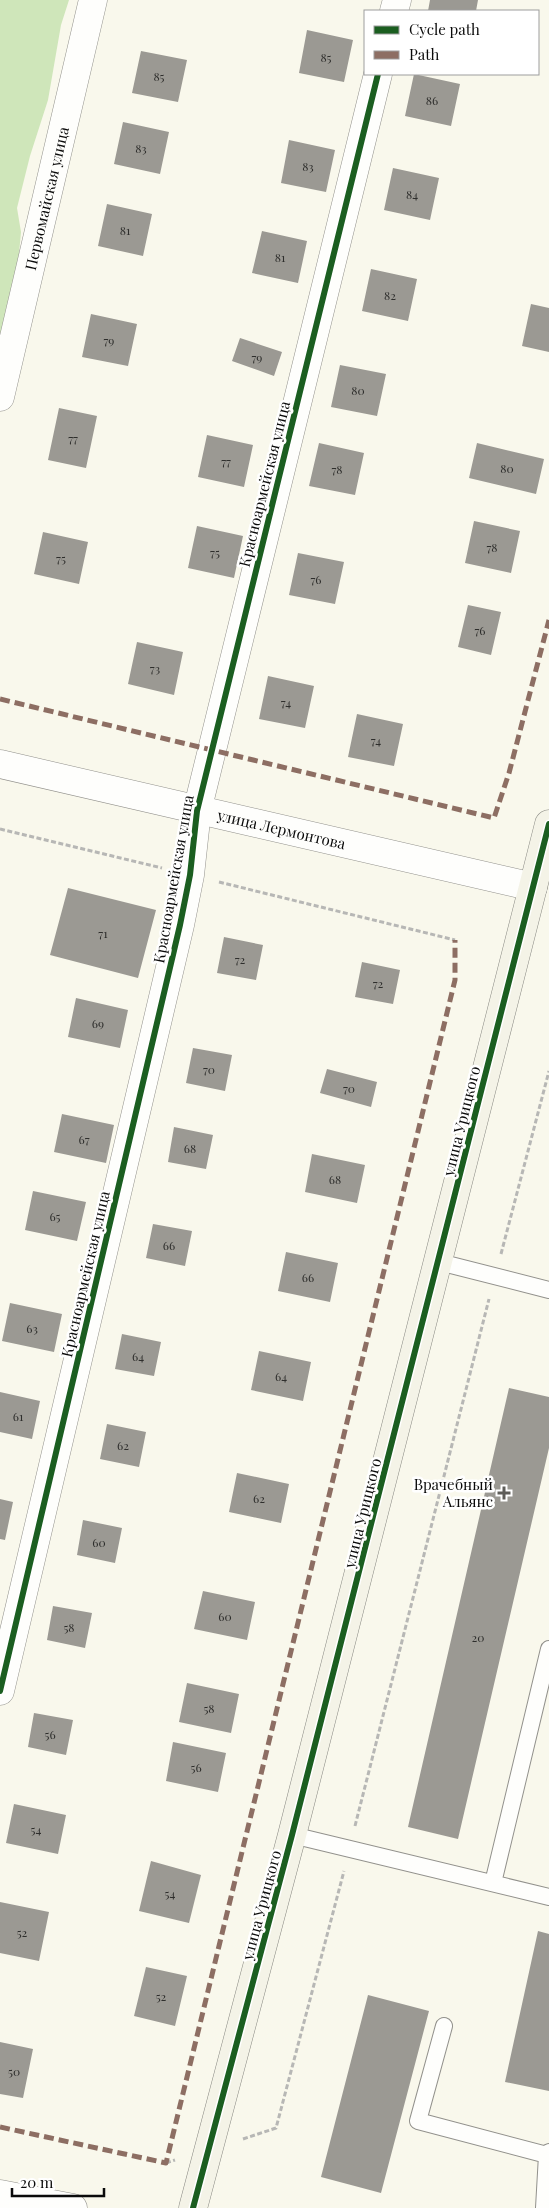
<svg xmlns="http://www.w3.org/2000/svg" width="549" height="2208" font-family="'Playfair Display',serif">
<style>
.forest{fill:#cfe6ba}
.building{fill:#9b9993}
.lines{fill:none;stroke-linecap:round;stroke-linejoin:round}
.lane-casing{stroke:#92918c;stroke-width:18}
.street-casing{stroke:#92918c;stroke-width:29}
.secondary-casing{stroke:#888882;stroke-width:29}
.path{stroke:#b7b7b5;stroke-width:3;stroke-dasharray:5 2.5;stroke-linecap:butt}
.lane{stroke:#fefefc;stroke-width:16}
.street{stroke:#fefefc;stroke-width:28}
.secondary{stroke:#f4f3e7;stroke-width:28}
.quiet{stroke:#8d6e63;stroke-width:5;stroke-dasharray:10 5;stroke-linecap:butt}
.cycleway-casing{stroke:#fff;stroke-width:9}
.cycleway{stroke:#1b5e20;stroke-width:6}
.poi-dot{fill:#5e5d59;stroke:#fff;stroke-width:2}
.labels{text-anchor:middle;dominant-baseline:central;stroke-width:5;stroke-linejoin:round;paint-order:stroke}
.number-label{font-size:12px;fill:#2e2e2c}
.street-label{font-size:15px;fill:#0a0a0a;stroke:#fff}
.poi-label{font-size:15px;fill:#0a0a0a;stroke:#fff;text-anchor:end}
</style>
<rect width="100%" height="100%" fill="#f9f8ec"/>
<!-- forest -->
<path class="forest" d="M0,0H69L61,25L48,100L30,156L17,208L21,232L15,297L0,372Z"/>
<!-- building -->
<path class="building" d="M430,0H478L476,11H428Z
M307,30L353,40L344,82L299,73Z
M141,51L187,60L178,102L132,93Z
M414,74L460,84L451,126L405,116Z
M123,122L169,132L160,174L114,164Z
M289,140L335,150L326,192L281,183Z
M393,168L439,178L430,220L384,210Z
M107,204L152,214L143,256L98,246Z
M262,231L307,241L298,283L252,273Z
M371,269L417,279L408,321L362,311Z
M531,304L549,308V352L522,346Z
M91,314L137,324L128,366L82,357Z
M240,338L282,352L274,376L232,361Z
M340,365L386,374L377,416L331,407Z
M59,408L97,416L86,468L48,460Z
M207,435L253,445L244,487L198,477Z
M319,443L364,453L355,495L309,486Z
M477,443L544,459L536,494L469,478Z
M474,521L520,531L511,573L465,563Z
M197,526L243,536L234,578L188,568Z
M43,532L88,542L79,584L34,574Z
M298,553L344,562L335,604L289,595Z
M468,605L501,612L491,655L458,647Z
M137,642L183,652L174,695L128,684Z
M268,676L314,686L305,728L259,719Z
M357,714L403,724L394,766L348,757Z
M68,888L156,910L138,978L50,955Z
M224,937L263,945L256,980L217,973Z
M362,962L400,970L393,1004L355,997Z
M76,998L128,1010L120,1048L68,1037Z
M193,1048L232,1055L225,1091L186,1083Z
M327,1069L377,1082L371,1107L320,1093Z
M62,1114L114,1125L106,1163L54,1152Z
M174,1127L213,1135L206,1169L168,1162Z
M312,1154L365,1165L357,1203L305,1192Z
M33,1191L86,1202L77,1241L25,1230Z
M153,1224L192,1231L185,1266L146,1258Z
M286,1252L338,1263L330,1302L278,1291Z
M10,1303L62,1314L54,1352L2,1341Z
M122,1334L161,1342L154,1376L115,1369Z
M259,1351L311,1362L303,1401L251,1390Z
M509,1388L549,1397V1448L458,1839L408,1827Z
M0,1392L40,1401L32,1439L0,1432Z
M107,1424L146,1432L139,1467L100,1459Z
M237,1473L289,1484L281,1523L229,1512Z
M0,1499L13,1502L5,1540L0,1539Z
M83,1520L122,1528L115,1563L77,1555Z
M203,1591L255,1602L247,1640L194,1629Z
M53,1606L92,1613L85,1648L47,1640Z
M187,1683L239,1694L231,1733L179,1722Z
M34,1713L73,1720L66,1755L28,1747Z
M173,1742L226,1753L218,1792L166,1781Z
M14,1804L66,1815L58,1854L6,1843Z
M151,1861L201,1875L189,1923L139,1911Z
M0,1902L49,1912L39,1961L0,1953Z
M538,1931L549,1934V2091L505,2082Z
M146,1967L187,1976L175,2026L134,2016Z
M368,1995L429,2011L381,2193L321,2177Z
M0,2042L33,2049L23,2098L0,2094Z"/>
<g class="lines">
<defs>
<path id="lane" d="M439,1262L549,1290
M292,1835L549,1897
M493,1883L549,1649
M444,2026L418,2121L547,2155
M544,2208L547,2155L549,2152"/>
<g id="street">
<path d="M394,11L397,0"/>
<path id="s1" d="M0,397L93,0"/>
<path id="s2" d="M0,764L533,887"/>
<path d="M0,1691L180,925L190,875L197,811L378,74"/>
<path d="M0,2194L73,2208"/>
</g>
<path id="secondary" d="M193,2208L292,1835L549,824"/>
</defs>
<!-- lane casing -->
<use href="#lane" class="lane-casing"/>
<!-- street casing -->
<use href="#street" class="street-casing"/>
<!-- secondary casing -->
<use href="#secondary" class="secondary-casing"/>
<!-- path -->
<path class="path" d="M0,829L162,868
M219,882L455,940
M501,1254L549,1071
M355,1826L489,1299
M243,2139L276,2128L344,1871
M166,2163L175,2160"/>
<!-- lane -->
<use href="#lane" class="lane"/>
<!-- street -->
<use href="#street" class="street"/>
<!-- secondary -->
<use href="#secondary" class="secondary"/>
<!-- quiet -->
<path class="quiet" d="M0,699L494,818L509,773L549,620
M0,2127L166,2163L455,980V940"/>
<defs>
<path id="cycleway" d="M0,1691L180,925L190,875L197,811L378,74
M193,2208L292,1835L549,824"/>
</defs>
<!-- cycleway casing -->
<use href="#cycleway" class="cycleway-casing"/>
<!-- cycleway -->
<use href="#cycleway" class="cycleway"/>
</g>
<!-- markers -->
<path class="poi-dot" d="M501.5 1485.5h5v5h5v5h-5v5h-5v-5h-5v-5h5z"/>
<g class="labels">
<!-- number labels -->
<g class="number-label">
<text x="326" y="57">85</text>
<text x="159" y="76">85</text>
<text x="432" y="100">86</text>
<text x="141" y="148">83</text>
<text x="308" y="166">83</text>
<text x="412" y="194">84</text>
<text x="125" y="230">81</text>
<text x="280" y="257">81</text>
<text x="390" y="295">82</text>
<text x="109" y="340">79</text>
<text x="257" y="357">79</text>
<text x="358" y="390">80</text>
<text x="73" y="438">77</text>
<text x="226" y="461">77</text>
<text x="507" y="468">80</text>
<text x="337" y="469">78</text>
<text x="492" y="547">78</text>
<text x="215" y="552">75</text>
<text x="61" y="558">75</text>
<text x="316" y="579">76</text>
<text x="480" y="630">76</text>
<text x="155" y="668">73</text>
<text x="286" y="702">74</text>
<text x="376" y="740">74</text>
<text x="103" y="933">71</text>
<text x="240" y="959">72</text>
<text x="378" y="983">72</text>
<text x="98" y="1023">69</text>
<text x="209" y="1069">70</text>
<text x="349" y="1088">70</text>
<text x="84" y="1139">67</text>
<text x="190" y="1148">68</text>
<text x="335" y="1179">68</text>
<text x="55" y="1216">65</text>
<text x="169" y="1245">66</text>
<text x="308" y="1277">66</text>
<text x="32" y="1328">63</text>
<text x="138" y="1356">64</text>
<text x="281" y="1376">64</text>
<text x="18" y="1416">61</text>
<text x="123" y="1445">62</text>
<text x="259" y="1498">62</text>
<text x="99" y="1542">60</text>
<text x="225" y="1616">60</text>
<text x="69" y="1627">58</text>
<text x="478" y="1637">20</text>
<text x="209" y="1708">58</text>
<text x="50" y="1734">56</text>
<text x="196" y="1767">56</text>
<text x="36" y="1829">54</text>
<text x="170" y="1893">54</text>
<text x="22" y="1932">52</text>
<text x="161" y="1996">52</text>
<text x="14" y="2071">50</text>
</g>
<!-- street labels -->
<g class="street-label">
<text stroke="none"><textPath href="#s1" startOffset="204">Первомайская улица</textPath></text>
<text transform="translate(264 484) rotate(-76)">Красноармейская улица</text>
<text stroke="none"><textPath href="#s2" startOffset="289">улица Лермонтова</textPath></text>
<text transform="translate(173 879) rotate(-80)">Красноармейская улица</text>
<text transform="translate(461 1121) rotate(-76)">улица Урицкого</text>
<text transform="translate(85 1274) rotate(-77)">Красноармейская улица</text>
<text transform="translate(362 1513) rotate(-76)">улица Урицкого</text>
<text transform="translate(261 1905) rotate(-75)">улица Урицкого</text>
</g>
<!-- poi labels -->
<g class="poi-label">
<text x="493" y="1484">Врачебный<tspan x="493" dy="17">Альянс</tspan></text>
</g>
</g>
<!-- legend -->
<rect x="364" y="10" width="175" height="65" fill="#ffffff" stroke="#9d9d9d"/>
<rect x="374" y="26" width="25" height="8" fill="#1b5e20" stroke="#9d9d9d"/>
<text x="409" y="35" font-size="15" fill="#0a0a0a">Cycle path</text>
<rect x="374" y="51" width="25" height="8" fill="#8d6e63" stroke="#9d9d9d"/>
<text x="409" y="60" font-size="15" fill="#0a0a0a">Path</text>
<!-- scale -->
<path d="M12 2188v8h92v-8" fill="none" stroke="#0a0a0a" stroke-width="2.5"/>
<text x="20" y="2188" font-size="15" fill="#0a0a0a" stroke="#ffffff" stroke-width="4" paint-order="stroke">20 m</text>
</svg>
